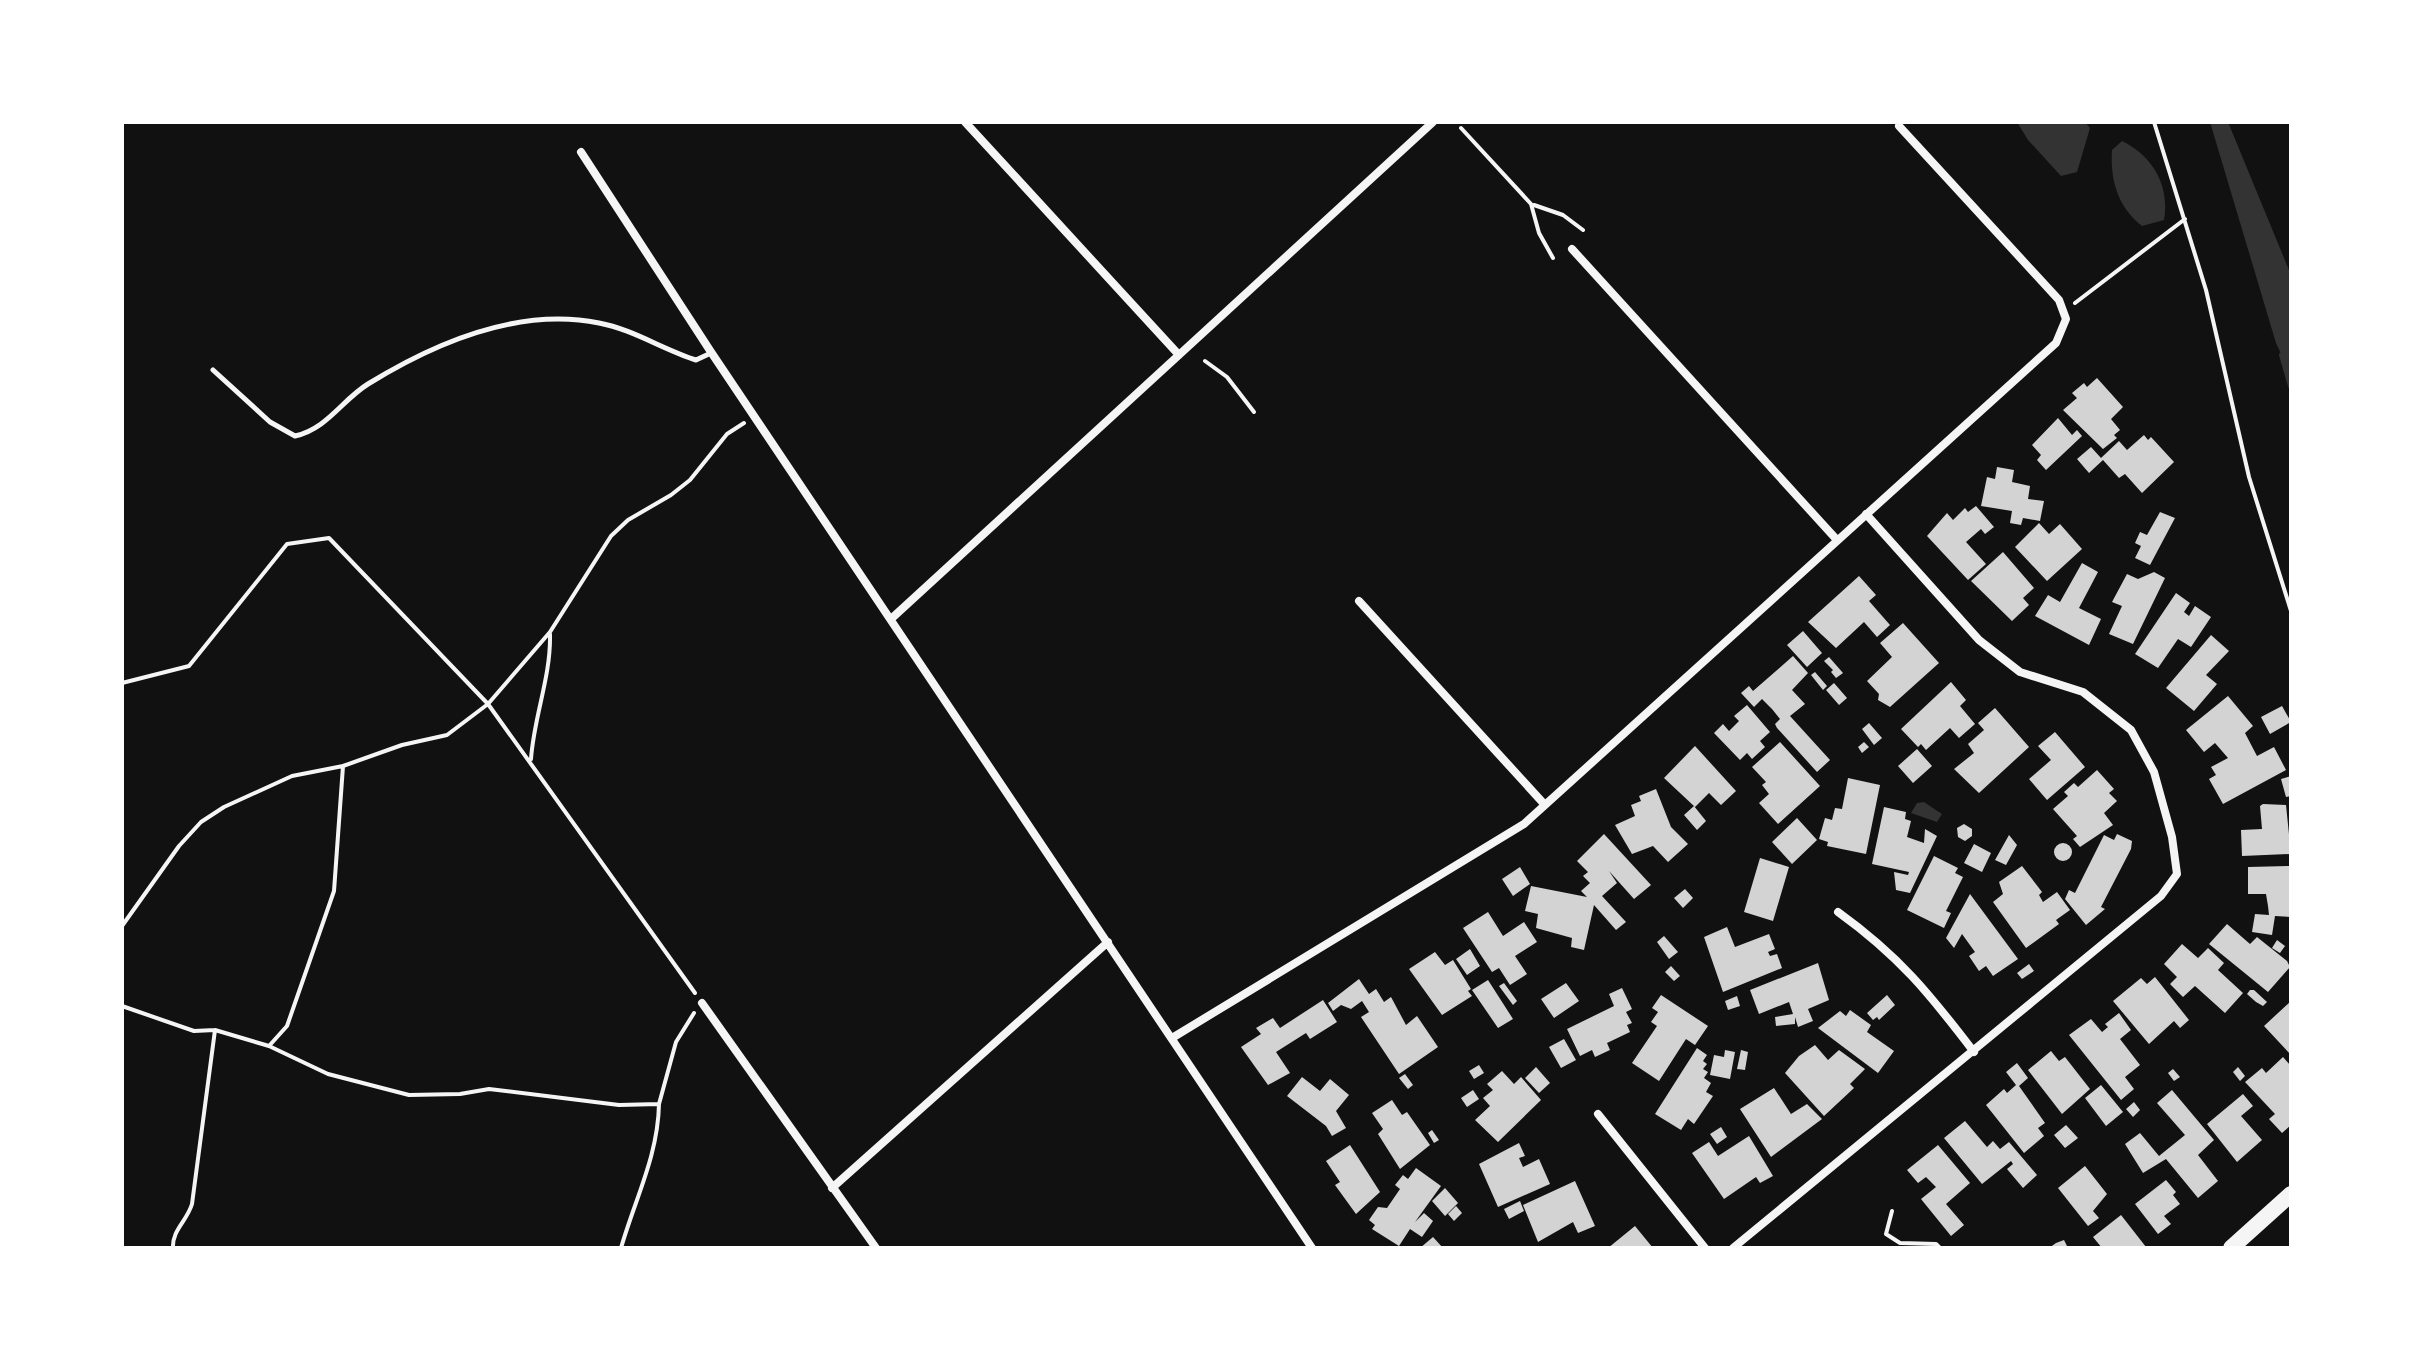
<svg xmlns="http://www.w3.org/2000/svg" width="2413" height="1370" font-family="'PT Sans',sans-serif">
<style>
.water{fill:#333}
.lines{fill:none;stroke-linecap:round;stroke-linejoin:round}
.stream{stroke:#333;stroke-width:6}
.building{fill:#d3d3d3}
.path{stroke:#f5f5f5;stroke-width:4}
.service{stroke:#f5f5f5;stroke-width:5}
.minor{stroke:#f5f5f5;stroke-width:8}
.primary{stroke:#f5f5f5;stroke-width:16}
</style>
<rect width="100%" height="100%" fill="#111"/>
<!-- water -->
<path class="water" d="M2017,122H2085L2090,128L2077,172L2061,176L2028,140Z
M2210,122H2228L2291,275V375L2276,343Z
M2122,141C2153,156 2170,186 2164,220L2142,226C2118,207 2110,180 2112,150Z
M1924,802L1942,814L1937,822L1911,813L1917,803Z"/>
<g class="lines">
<!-- stream -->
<path class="stream" d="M2282,355L2291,386"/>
</g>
<!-- building -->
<path class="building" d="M2097,378L2123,407L2111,419L2120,430L2114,435L2117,438L2103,449L2063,410L2077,398L2072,393L2084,383L2087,387Z
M2058,418L2072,435L2077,430L2082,436L2046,470L2037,460L2041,455L2032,445Z
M2144,435L2148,440L2151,437L2174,462L2142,493L2125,474L2119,478L2103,460L2089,473L2077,459L2091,447L2101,458L2119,441L2127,450Z
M1997,467L2014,470L2012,482L2030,486L2028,499L2044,501L2040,521L2023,518L2021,525L2010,523L2012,511L1981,506L1987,477L1995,479Z
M1976,506L1994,527L1985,534L1981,529L1966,542L1986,564L1968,580L1927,536L1947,513L1953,520L1965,508L1968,512Z
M2160,512L2175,518L2150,565L2135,558L2141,546L2135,543L2140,532L2147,535Z
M2039,523L2049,534L2060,524L2082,549L2047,581L2015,547Z
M2003,552L2034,588L2023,598L2029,605L2012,621L1971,581Z
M2082,563L2098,572L2079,608L2101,619L2089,645L2035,616L2048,595L2060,602Z
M2154,572L2165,578L2133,644L2109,634L2122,606L2112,602L2127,574L2138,579Z
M1859,576L1876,595L1869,601L1890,625L1877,637L1864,622L1836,648L1808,622Z
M2176,593L2190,603L2184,612L2189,616L2195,606L2211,617L2191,647L2178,639L2158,668L2135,654Z
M1903,623L1939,663L1890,707L1878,700L1879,694L1867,681L1892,657L1880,643Z
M1803,631L1822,653L1807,667L1787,645Z
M2211,635L2229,651L2206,675L2217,684L2194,711L2166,688Z
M1793,656L1808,673L1792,690L1805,704L1790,716L1830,760L1817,772L1777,728L1775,724L1780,719L1772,709L1762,699L1754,707L1741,693L1749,686L1753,691Z
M1829,657L1843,673L1836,678L1831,672L1833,670L1824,661Z
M1815,672L1827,686L1823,690L1811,675Z
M1951,682L1966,700L1960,706L1975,724L1959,738L1950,728L1926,750L1921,744L1918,747L1901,729Z
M1834,683L1847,698L1839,705L1826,690Z
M2228,696L2253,726L2245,733L2257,756L2274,747L2286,770L2223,804L2209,779L2216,775L2211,767L2228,758L2215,743L2204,752L2186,730Z
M1747,705L1770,732L1760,741L1765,747L1752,759L1747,753L1740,760L1714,733L1723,724L1729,731L1739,721L1734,716Z
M2282,706L2291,722L2270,734L2261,717Z
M1995,708L2029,747L1979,793L1954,769L1974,753L1968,744L1984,730L1978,723Z
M1869,723L1882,738L1874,745L1862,729Z
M2055,732L2085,767L2047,800L2029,779L2051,760L2038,746Z
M1780,742L1820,786L1778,824L1759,803L1769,794L1762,785L1766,782L1752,767Z
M1864,742L1869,747L1862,753L1858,747Z
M1695,746L1736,791L1721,805L1709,793L1695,807L1664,778Z
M1917,749L1932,766L1913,783L1898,766Z
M2097,770L2114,789L2109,793L2117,801L2104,813L2113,825L2080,847L2073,839L2077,836L2053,809L2068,796L2064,792L2074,783L2078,787Z
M2291,776V796L2286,797L2281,779Z
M1848,778L1880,785L1866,854L1827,846L1828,842L1819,839L1825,818L1832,820L1835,808L1842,809Z
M1656,789L1671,827L1688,844L1668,862L1653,846L1632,854L1615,825L1635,816L1631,805L1641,801L1639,796Z
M2263,804L2286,805L2291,854L2242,856L2241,830L2262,829L2260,806Z
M1694,806L1706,821L1697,830L1684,815Z
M1884,807L1906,812L1905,819L1911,821L1907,837L1924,843L1925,829L1937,836L1910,893L1896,890L1894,872L1908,875L1909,872L1872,864Z
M1797,818L1817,840L1792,864L1772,842Z
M1964,824L1972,829V836L1965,841L1958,837L1957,828Z
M1604,834L1651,885L1634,899L1609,871L1617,883L1602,896L1626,922L1616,930L1594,905L1584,950L1571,947L1572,938L1536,928L1538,914L1525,911L1531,886L1587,897L1581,891L1590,883L1583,876L1588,872L1577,861Z
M2117,834L2132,841L2131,849L2101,907L2105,909L2086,925L2065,899L2069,890L2075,893L2104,835L2114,840Z
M2009,835L2017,845L2006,865L1995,860Z
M2054 852a9 9 0 1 1 18 0a9 9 0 1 1-18 0Z
M1974,844L1991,853L1982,872L1964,863Z
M1934,856L1958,868L1955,873L1963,877L1946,911L1951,913L1944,928L1907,910Z
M1760,858L1789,867L1773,921L1744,912Z
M2022,866L2042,892L2039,895L2043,902L2057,892L2070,910L2056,920L2059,924L2026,948L1993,902L2003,894L1999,882Z
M2291,866V917L2275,916L2272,935L2252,932L2255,914L2269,915L2268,906L2266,894H2248V867Z
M1520,867L1530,884L1513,896L1502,879Z
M1685,889L1693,898L1683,908L1674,898Z
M1970,894L2018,959L1993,976L1986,966L1979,971L1969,956L1975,952L1962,934L1954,948L1946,938Z
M1488,912L1503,936L1524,922L1537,942L1515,956L1527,974L1510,985L1499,968L1492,972L1463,928Z
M2227,924L2250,944L2257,937L2287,961L2290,967L2268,992L2209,944Z
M1727,927L1735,947L1769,934L1775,949L1768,952L1770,956L1777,954L1782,968L1723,992L1704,937Z
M1664,936L1678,952L1669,959L1657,942Z
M2277,940L2285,946L2280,953L2272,948Z
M2182,944L2198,958L2208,948L2224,963L2218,970L2243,993L2225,1013L2195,986L2183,997L2170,984L2177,977L2164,964Z
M1470,949L1480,966L1467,975L1456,959Z
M1435,952L1445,965L1453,960L1471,989L1468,991L1472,996L1442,1015L1409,969Z
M1818,963L1829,1000L1808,1009L1813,1021L1798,1027L1795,1017V1024L1776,1026L1775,1017L1793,1014L1789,1002L1759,1014L1750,990Z
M2029,964L2034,971L2022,979L2017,973Z
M1671,966L1680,976L1674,981L1665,972Z
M2155,977L2189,1020L2180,1028L2174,1021L2149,1044L2113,1001L2141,978L2147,984Z
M1359,979L1369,994L1376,989L1384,1002L1391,997L1406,1025L1417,1016L1438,1047L1399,1074L1361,1017L1369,1012L1362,1001L1351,1009L1341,1005L1333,1011L1328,1003Z
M1488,980L1513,1019L1498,1028L1472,990Z
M1504,983L1517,1001L1513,1005L1499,986Z
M1566,983L1579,1001L1554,1018L1541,999Z
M1622,988L1632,1009L1626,1012L1632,1023L1627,1025L1630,1032L1607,1043L1610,1050L1595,1057L1592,1050L1580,1056L1567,1029L1614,1006L1609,994Z
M2250,990H2254L2267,1002L2263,1006L2256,1002L2247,994Z
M1661,995L1708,1026L1695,1045L1686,1039L1659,1081L1632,1063L1657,1026L1651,1022L1658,1012L1652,1008Z
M1887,995L1895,1005L1879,1020L1877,1017L1873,1020L1867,1013Z
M1737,996L1740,1006L1728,1010L1725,1001Z
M1323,1000L1337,1022L1310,1039L1306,1033L1276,1052L1290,1073L1268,1085L1241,1047L1261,1034L1256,1028L1273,1018L1280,1028Z
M2291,1001V1055L2264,1026Z
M1850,1010L1871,1025L1867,1032L1894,1051L1878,1073L1818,1028L1840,1011L1846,1016Z
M2119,1013L2131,1030L2120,1039L2140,1065L2125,1077L2134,1089L2121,1100L2069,1035L2091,1019L2102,1032L2108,1027L2105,1024Z
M1564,1039L1576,1060L1561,1068L1549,1047Z
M1815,1045L1828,1060L1839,1050L1865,1069L1850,1084L1854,1088L1824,1116L1785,1073L1799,1056Z
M1697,1048L1707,1055L1703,1061L1707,1064L1703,1069L1708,1072L1704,1078L1711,1083L1706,1092L1713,1096L1694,1124L1688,1119L1681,1130L1655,1114Z
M1725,1050L1735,1052L1730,1079L1710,1075L1714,1055L1724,1057Z
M1741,1050L1748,1052L1745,1070L1737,1069Z
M2051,1051L2059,1061L2065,1057L2090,1089L2062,1114L2028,1070Z
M2283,1057L2291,1066V1125L2282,1133L2269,1119L2275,1114L2245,1082L2262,1068L2266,1073Z
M2017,1063L2028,1078L2019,1086L2045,1123L2038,1128L2044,1136L2024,1153L1986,1105L2004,1089L2007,1093L2016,1085L2006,1072Z
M1479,1065L1484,1073L1474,1079L1469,1071Z
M1536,1067L1550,1083L1539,1093L1525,1078Z
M2238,1067L2245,1076L2240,1081L2233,1072Z
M2173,1069L2180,1077L2174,1081L2168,1073Z
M1502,1071L1514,1084L1521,1077L1541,1100L1498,1142L1475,1120L1490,1106L1483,1098L1493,1090L1487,1084Z
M1405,1074L1413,1085L1408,1089L1399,1078Z
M1302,1077L1320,1091L1330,1079L1349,1095L1336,1111L1346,1128L1332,1136L1326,1126L1287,1096Z
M2101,1085L2123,1112L2106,1126L2085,1098Z
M1774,1088L1791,1114L1807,1104L1822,1119L1771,1157L1740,1109Z
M1473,1090L1479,1099L1467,1107L1461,1098Z
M2172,1090L2214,1140L2198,1155L2218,1181L2198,1198L2166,1159L2143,1173L2125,1144L2140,1133L2159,1156L2185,1135L2157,1103Z
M2243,1094L2253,1106L2241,1116L2262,1140L2237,1162L2207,1124Z
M1392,1100L1402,1115L1407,1112L1430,1145L1400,1169L1378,1134L1383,1129L1372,1113Z
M2134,1102L2140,1110L2133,1117L2126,1109Z
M1965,1121L1987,1147L1993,1141L2000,1149L2009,1142L2037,1175L2023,1188L2007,1169L2013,1164L2011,1161L1982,1184L1944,1138Z
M2066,1125L2078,1138L2065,1148L2054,1135Z
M1721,1127L1727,1137L1717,1144L1710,1134Z
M1432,1130L1439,1140L1434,1143L1428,1133Z
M1749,1136L1773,1176L1760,1183L1756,1177L1724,1199L1692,1153L1709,1142L1718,1156Z
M1519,1143L1525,1156L1519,1158L1523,1167L1539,1159L1550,1184L1498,1207L1479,1164Z
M1350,1145L1380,1192L1356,1214L1335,1185L1340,1182L1326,1161Z
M1938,1145L1970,1183L1946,1204L1964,1225L1951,1236L1921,1199L1936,1187L1926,1177L1918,1183L1907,1170Z
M2085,1166L2107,1194L2093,1211L2099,1218L2088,1226L2058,1188Z
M1416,1168L1441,1186L1415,1222L1424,1213L1433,1221L1422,1237L1410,1229L1399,1246L1372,1229L1375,1225L1369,1220L1378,1207L1387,1208L1400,1189L1395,1185L1403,1175L1408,1179Z
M2166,1180L2176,1192L2173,1195L2180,1204L2164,1216L2171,1224L2158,1234L2135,1204Z
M1575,1181L1595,1226L1578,1233L1573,1222L1538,1242L1523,1205Z
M1445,1188L1458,1203L1445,1216L1432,1201Z
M1520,1201L1524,1211L1509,1219L1504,1209Z
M1456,1206L1462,1213L1454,1221L1448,1214Z
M2121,1215L2146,1247L2144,1248H2102L2093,1237Z
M1635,1226L1653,1248H1608Z
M1433,1237L1443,1248H1420Z
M2064,1240L2068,1248H2049L2056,1243Z"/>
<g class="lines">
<!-- path -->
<path class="path" d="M2154,122L2206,290L2249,477L2291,611
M1461,128L1531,204L1539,233L1553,258
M1534,205L1563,215L1583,230
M2075,303L2185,219
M1205,361L1227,377L1254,412
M122,683L189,666L287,544L329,538L488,704L695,993
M531,759C534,716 551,677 550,634
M122,926L179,846L201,822L224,807L292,776L343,766
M122,1006L194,1031L215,1030L269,1046L328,1074L409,1095L460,1094L489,1089L619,1105L659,1104L676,1042L694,1013
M269,1046L287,1026L334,891L343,766L402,745L447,735L488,704L550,632L611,536L628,520L671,495L690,480L727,434L744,423
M1892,1211L1886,1234L1900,1243L1936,1244L1940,1248
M173,1248C172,1230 187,1221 192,1204L215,1030
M621,1248C635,1199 658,1156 659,1104"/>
<!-- service -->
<path class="service" d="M213,370L270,422L295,436C327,429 342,400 368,384C436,342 519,307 599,323C632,329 664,350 696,360L711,353"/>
<!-- minor -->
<path class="minor" d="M965,122L1179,355
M581,152L711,352L1312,1248
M1572,249L1837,540
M1359,601L1545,805
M891,619L1433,122
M1838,912C1899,956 1929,993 1974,1052
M702,1003L876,1248
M1172,1038L1524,824L2056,343L2066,319L2059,300L1899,126
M1598,1114L1705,1248
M832,1188L1108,942
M1733,1248L2161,896L2177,874L2172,837L2154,772L2131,730L2083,692L2020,672L1979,640L1866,514"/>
<!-- primary -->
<path class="primary" d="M2231,1248L2291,1194"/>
</g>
<!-- border -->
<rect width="2413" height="1370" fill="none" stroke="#ffffff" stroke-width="248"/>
</svg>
